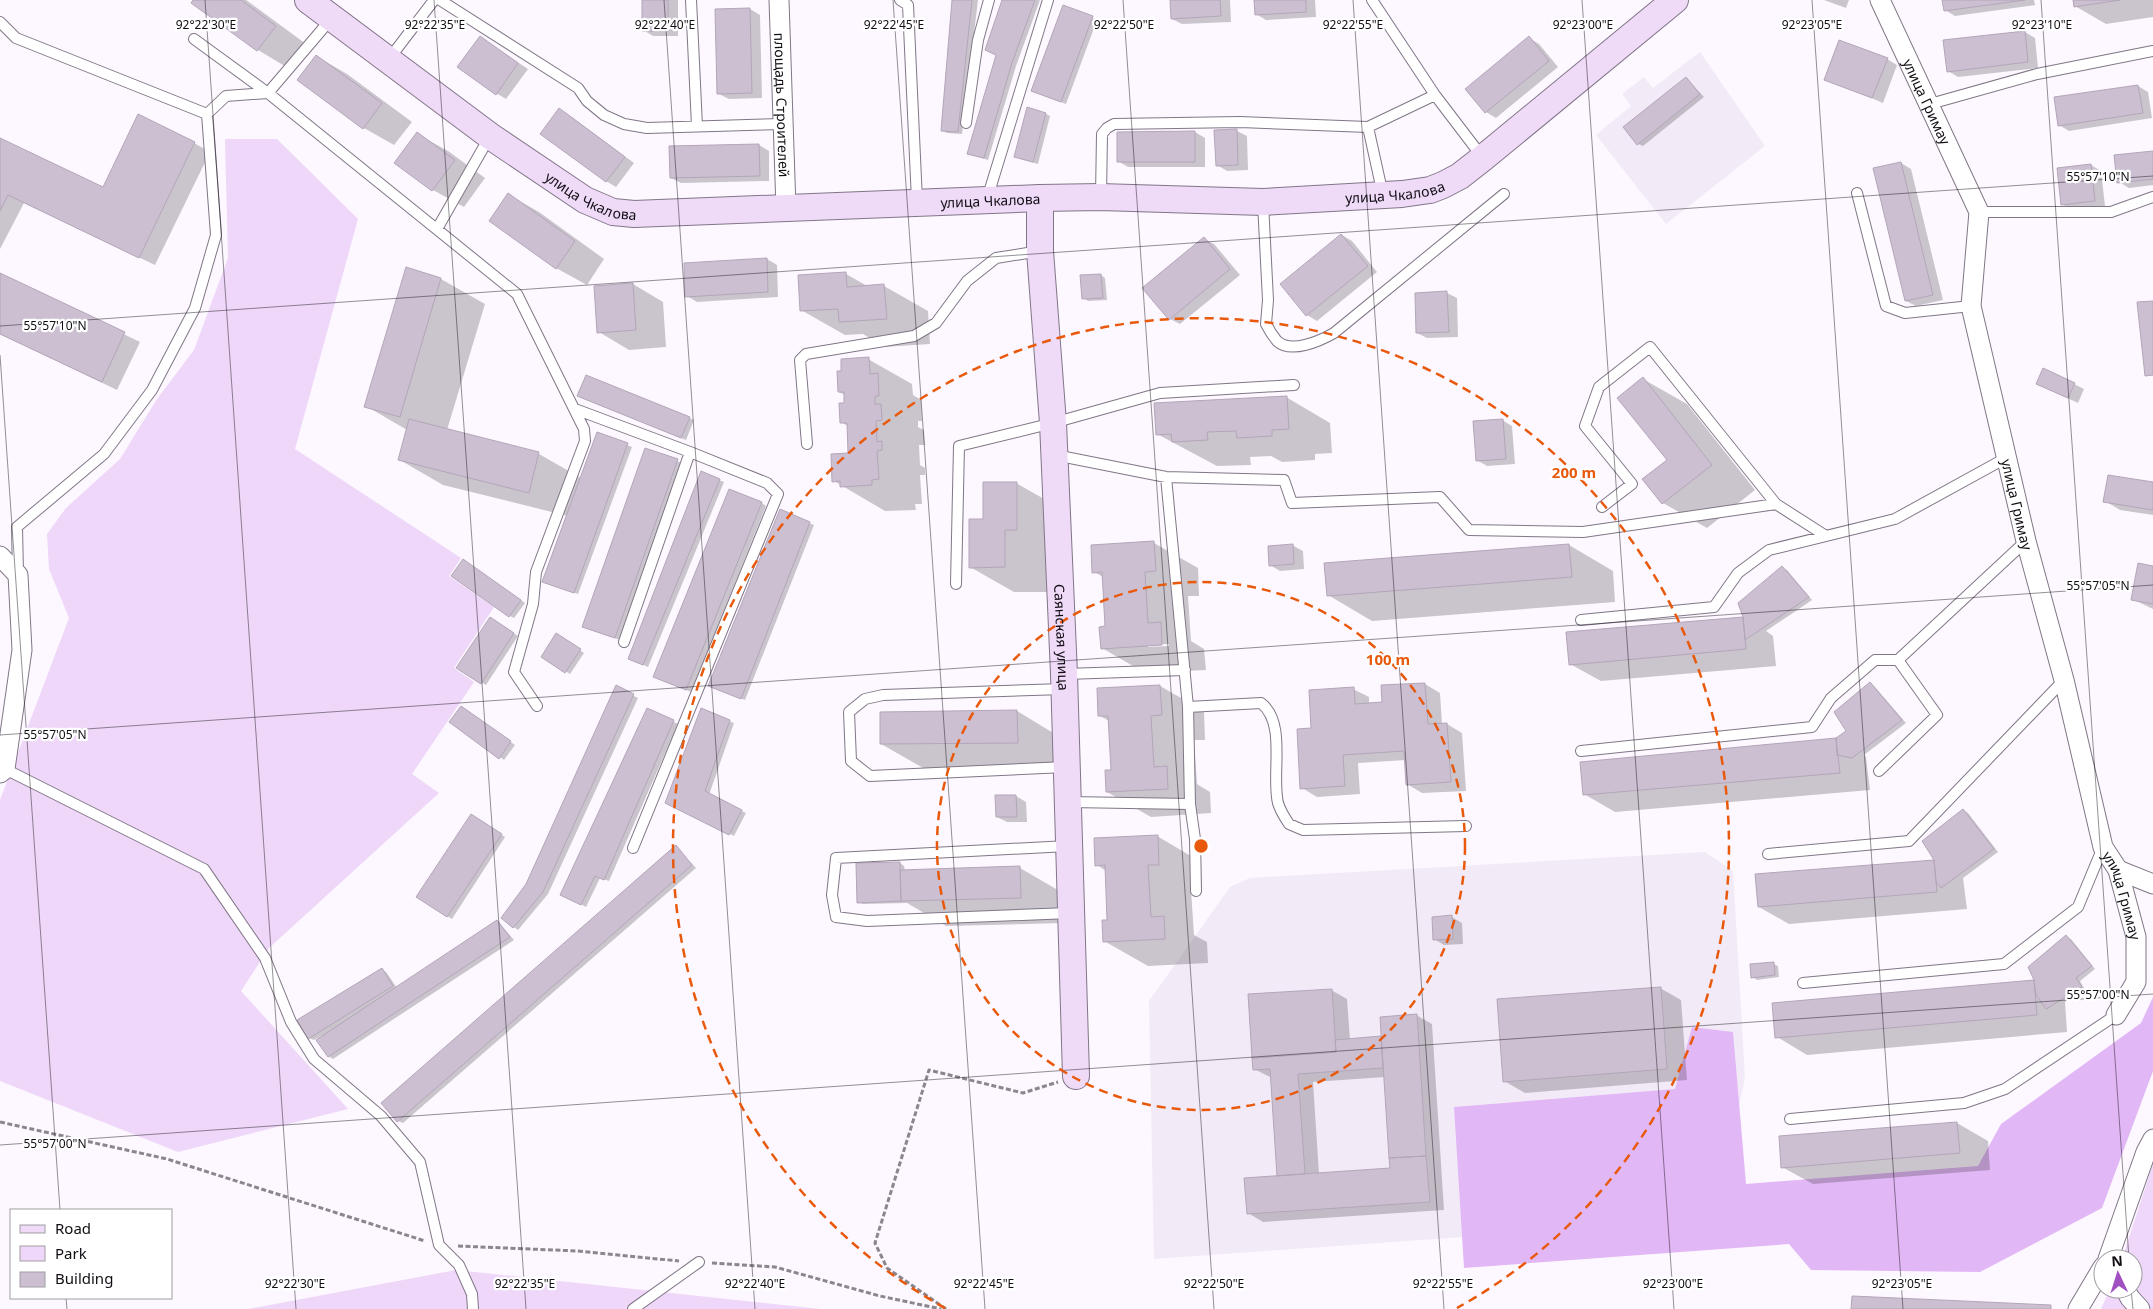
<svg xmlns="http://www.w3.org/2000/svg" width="2153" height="1309" font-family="'Noto Sans',sans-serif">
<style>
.built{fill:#f3eaf8}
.green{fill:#eed7f9}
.forest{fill:#e2b7f6}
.shadow{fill:#0003;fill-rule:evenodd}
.building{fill:#ccbfd2;stroke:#b2a6b8}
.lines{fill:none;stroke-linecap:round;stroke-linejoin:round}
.lane-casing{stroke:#817687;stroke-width:12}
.street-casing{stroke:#817687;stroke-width:21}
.secondary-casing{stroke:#817687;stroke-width:28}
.path{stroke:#8b868d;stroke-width:3;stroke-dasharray:5 2.5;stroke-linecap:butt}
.lane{stroke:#fff;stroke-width:10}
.street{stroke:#fff;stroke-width:19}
.secondary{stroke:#efdaf8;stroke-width:26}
.ticks{fill:none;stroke:#110d13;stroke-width:1;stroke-opacity:0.45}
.ring{fill:none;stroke:#e8590c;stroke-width:2.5;stroke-dasharray:9 6}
.labels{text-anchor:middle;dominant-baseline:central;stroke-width:4.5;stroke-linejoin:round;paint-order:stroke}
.street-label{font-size:14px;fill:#110d13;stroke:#fff}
.ticks-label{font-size:12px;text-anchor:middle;fill:#110d13;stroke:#fff;stroke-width:4.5;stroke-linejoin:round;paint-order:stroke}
.centre{fill:#e8590c;stroke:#fff;stroke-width:2.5}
.ring-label{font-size:15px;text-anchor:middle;font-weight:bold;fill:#e8590c;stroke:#fff;stroke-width:4.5;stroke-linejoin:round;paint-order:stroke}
</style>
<rect width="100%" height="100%" fill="#fdf7ff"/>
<!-- built -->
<path class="built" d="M1700,52L1765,146L1666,224L1596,135L1631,106L1622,94L1644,77L1653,88Z
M1705,852L1733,871L1745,1078L1715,1219L1154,1259L1149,1001L1230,887L1250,878Z"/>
<!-- green -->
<path class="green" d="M225,139H277L358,219L295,449L461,558L449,576L494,607L454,668L474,682L412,774L439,793L269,948L241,991L348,1109L178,1152L0,1081V800L69,618L49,569L47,534L66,508L120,459L157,399L194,350L228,258Z
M2153,1164V1309H2101L2110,1289H2133V1259H2122Z
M456,1270L820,1309H248Z"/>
<!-- forest -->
<path class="forest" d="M2153,997V1071L2102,1208L1980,1272L1811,1270L1789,1244L1464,1268L1454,1107L1675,1089L1692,1027L1733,1032L1746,1184L1978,1166L2001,1124L2141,1023Z"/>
<!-- shadow -->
<path class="shadow" d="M195,0H246L306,44L288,68L258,50L193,2Z
M643,0H678V36H653L643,30Z
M954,0H978L962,134L947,133L942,130Z
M1004,0H1040L1016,66L988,160L968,154L998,55Z
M1171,0H1230L1231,22L1182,24L1172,19Z
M1255,0H1315L1316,17L1266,20L1256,14Z
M1824,0H1849L1846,8Z
M1944,0H2034L2035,5L1955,16L1945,10Z
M2075,0H2153V17L2106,24L2075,6Z
M1064,7L1097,20L1066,104L1032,91Z
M750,9L760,15L762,98L729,99L719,94Z
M2025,32L2035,38L2038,68L1958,77L1948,71Z
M480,37L528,69L506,99L496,93Z
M1529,38L1539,44L1558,67L1496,118L1486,112Z
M316,56L347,74L412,122L394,145L364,128Z
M1887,59L1897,65L1883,103L1826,79Z
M1686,78L1704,97L1643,146L1638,144Z
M2138,86L2148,92L2152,118L2069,131L2059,125Z
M1046,114L1050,116L1038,164L1020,159Z
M569,115L634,163L616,187L606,181Z
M1237,131L1247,136L1248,170L1227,171L1217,165Z
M1195,132L1205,138V167H1128L1118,161Z
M417,134L448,151L485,178L464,207L433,190L396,163Z
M0,139L103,188L194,143L210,152L155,265L24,203L0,249Z
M759,145L769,151V181L681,183L671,178Z
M2153,153V185L2129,188L2119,182Z
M1901,163L1911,169L1943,300L1916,306L1906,301Z
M2091,165L2101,171L2105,206L2072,210L2062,204Z
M509,195L539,212L604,259L587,285L556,268Z
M1342,235L1352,241L1377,272L1317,321L1307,315L1282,284Z
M1204,239L1214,244L1240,275L1180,324L1170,319Z
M767,259L777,265L778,297L697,302L687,296Z
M407,268L441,279L485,304L447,430L539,454L581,478L598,434L632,447L578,594L548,584L568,516L443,485L400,460L407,430L366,406Z
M0,274L140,342L117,390L0,334Z
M846,274L869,287L884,286L928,311L930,344L884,347L863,334L845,335L801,310Z
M1101,275L1105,278L1107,300L1088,301L1084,298Z
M633,284L663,302L666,347L629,350L599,332Z
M1447,293L1457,298L1458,337L1427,338L1417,333Z
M868,359L912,384L913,395L921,400L922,421H918V427L924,430L925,445H919L920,465L925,468V475H920L922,504H915L916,510L885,511L834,481L850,455L848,426L841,422L846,404L845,395L839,392Z
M1643,379L1687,404L1755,490L1707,528L1663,503L1668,460Z
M2074,384L2084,389L2078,403L2048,389Z
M1286,397L1330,423L1332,453L1315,454V460L1282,462L1271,456L1250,457L1251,465L1217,466L1157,434Z
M583,398L689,418L694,420L686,440Z
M1502,420L1512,426L1515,464L1487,466L1477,460Z
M646,449L682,463L620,640L588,629Z
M719,480L724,482L648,667L634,661Z
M1016,483L1060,508L1049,592H1014L970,567L985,520Z
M2153,483V515L2120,510L2105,501Z
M762,503L766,506L691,692L659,679Z
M809,523L814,525L745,700L714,688Z
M1154,543L1198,568L1199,596H1188L1191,641L1204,649L1206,670L1145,673L1102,648L1106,627L1103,577L1094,572L1092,546ZM1169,644V646L1148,647V645Z
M1292,545L1303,551L1304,569L1280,571L1270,565Z
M1569,545L1613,571L1615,602L1372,621L1328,595Z
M468,563L525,603L514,618L510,616Z
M2153,567V609L2132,599Z
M1782,568L1787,570L1812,600L1766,631L1773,636L1776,666L1601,681L1570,664L1745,618Z
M490,618L518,636L486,685L458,667Z
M561,637L584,653L570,674L542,656Z
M1870,683L1874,686L1906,723L1864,755L1866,757L1870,790L1615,812L1584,794L1837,739L1848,731Z
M1425,684L1440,693L1442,724H1447L1462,733L1466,791L1422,793L1407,784L1406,760L1358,763L1360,794L1317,797L1302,788L1313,729L1353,689L1369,697V704H1383Z
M1160,686L1204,711L1205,740H1194L1197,784L1210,792L1211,813L1151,817L1107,792L1112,771L1109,721L1100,716Z
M616,687L638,698L548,894L518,930L514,927Z
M648,709L678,724L609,881L600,878L586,907L561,894Z
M466,710L515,745L504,760L500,757Z
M1017,711L1060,737L1061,767L925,769L881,744Z
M729,721L734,723L709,795L746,813L734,836L671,805Z
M1016,796L1026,802L1027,822H1007L997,817Z
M1963,810L1968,813L1998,852L1963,878L1967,909L1789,924L1759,907L1936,861Z
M476,818L505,837L452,919L447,916Z
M1157,836L1201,862L1202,890H1191L1194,935L1207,942L1208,963L1148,966L1104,941L1109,921L1106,871L1097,865Z
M676,847L696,868L403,1123L398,1121Z
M900,863L904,866L905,871L1020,868L1063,893L1064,923L946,926L907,903L863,904L858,902Z
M1452,917L1462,923L1463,944L1444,945L1434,939Z
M497,922L501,925L514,940L333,1059L328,1056L323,1035L314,1040L309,1038L382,969L386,972L397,988Z
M2066,937L2071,939L2095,969L2080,981L2085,990L2065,1002L2067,1032L1807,1055L1777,1037L1774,1004L2036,981Z
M1773,964L1778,966L1779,977L1757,980L1753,977Z
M1660,988L1681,1000L1687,1080L1525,1093L1504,1081Z
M1331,990L1347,999L1350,1040L1383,1038L1416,1015L1432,1024L1444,1210L1263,1222L1248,1213L1278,1177L1272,1078L1254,1069ZM1385,1077L1391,1169L1319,1174L1313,1082Z
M1957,1123L1988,1141L1990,1170L1813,1184L1782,1167L1780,1137Z"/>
<!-- building -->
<path class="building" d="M193,0H241L276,26L257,51L191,3Z
M642,0H668V31H642Z
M952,0H972L958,132L941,131Z
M1002,0H1035L1012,63L984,158L967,154L996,55L985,50Z
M1170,0H1220L1221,16L1171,19Z
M1254,0H1306V12L1255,15Z
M1942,0H2025L1944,11Z
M2073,0H2120L2074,7Z
M1063,5L1093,16L1061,102L1031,91Z
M750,8L752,93L717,94L715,9Z
M2025,31L2028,62L1947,72L1943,40Z
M480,36L518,63L496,95L457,67Z
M1529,36L1549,61L1485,113L1465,89Z
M1839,40L1888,58L1872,98L1824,80Z
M316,55L382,103L363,129L297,80Z
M1686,77L1700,94L1637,145L1623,127Z
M2138,85L2143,113L2058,126L2054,97Z
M1027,107L1046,113L1033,162L1014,157Z
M559,108L625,157L606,182L540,134Z
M138,114L195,142L139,258L8,195L0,211V138L103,187Z
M1237,129L1238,165L1216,166L1214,130Z
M1195,131V162H1117V132Z
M417,132L455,160L432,191L394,163Z
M759,144L760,176L670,178L669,146Z
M2153,151V179L2117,183L2114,155Z
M1901,162L1933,295L1905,301L1873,168Z
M2091,164L2095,201L2061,205L2057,168Z
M508,193L575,241L556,269L489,221Z
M1341,234L1368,266L1306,316L1280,284Z
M1204,237L1230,269L1169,320L1142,288Z
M767,258L768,292L685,297L684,263Z
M406,267L441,278L400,417L364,407Z
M846,272L847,287L884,284L887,319L839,322L838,309L800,311L798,275Z
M0,273L125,332L102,382L0,334Z
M1101,274L1103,298L1082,299L1080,275Z
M633,283L636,330L597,333L594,286Z
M1447,291L1449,332L1416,333L1415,293Z
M2153,301V375L2145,376L2137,302Z
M869,357L870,374L878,373L879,396H875V404H881L882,420L876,421L877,442L882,441V450L877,451L879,479L872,480V485L840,487V481L832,482L831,454L848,453L847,423H840L839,403H844V392H838L837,371H841V359Z
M2043,368L2075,383L2068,398L2036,384Z
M586,375L690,417L681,438L577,396Z
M1643,377L1712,465L1662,504L1642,479L1667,460L1617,398Z
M1287,396L1289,429L1272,430V436L1237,438L1236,431L1207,432L1208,440L1172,442L1171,434L1156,435L1154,403Z
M409,419L539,452L529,493L398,460Z
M1503,419L1506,459L1476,461L1473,421Z
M597,432L628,443L574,593L542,582Z
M645,448L678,459L615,638L582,627Z
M701,471L720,479L643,665L628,659Z
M2108,475L2153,482V510L2103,502Z
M983,482H1017V530H1005V567L969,568V519H983Z
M729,489L762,502L686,690L653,677Z
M780,509L810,522L741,699L708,686Z
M1154,541L1156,571L1145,572L1148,623L1161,622L1162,645L1101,649L1099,627L1105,626L1102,572L1092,573L1091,545Z
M1293,544L1294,564L1269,566L1268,546Z
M1569,544L1572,577L1327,596L1324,563Z
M463,559L521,600L509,617L451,576Z
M2138,563L2153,566V604L2131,600Z
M1782,566L1809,597L1745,640L1743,617L1738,603Z
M490,617L514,633L481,684L456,668Z
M1743,617L1746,649L1569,665L1566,632Z
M556,633L581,649L565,673L541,657Z
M1870,682L1902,720L1852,758L1837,755L1836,738L1846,731L1834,712Z
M1425,683L1428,724L1447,723L1451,782L1406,785L1404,751L1343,755L1345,786L1300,789L1297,729L1311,728L1309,690L1354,687L1355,704L1382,702L1381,685Z
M616,685L634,694L543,892L513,928L501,918L526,884Z
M1160,685L1162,715L1151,716L1154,767L1167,766L1168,789L1106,792L1105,770H1111L1108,716H1098L1097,688Z
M461,706L511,741L499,759L449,722Z
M647,708L674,720L604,880L595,876L581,905L560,895Z
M701,708L730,720L705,791L742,810L729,835L665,803Z
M1017,710L1018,743L880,744V712Z
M1836,738L1840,773L1583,795L1580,762Z
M995,795H1016L1017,817H996Z
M1963,809L1994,849L1941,888L1936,882L1934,860L1922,841Z
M471,814L502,834L447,917L416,897Z
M1158,835L1159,865H1148L1151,917L1164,916L1165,939L1103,942L1102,920H1107L1105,865L1095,866L1094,838Z
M676,845L692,865L397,1122L381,1103Z
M1934,860L1937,892L1758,907L1755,874Z
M900,862L901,901L857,903L856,863Z
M1020,866L1021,898L901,901L900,870Z
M1452,915L1453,939L1433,940L1432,917Z
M497,920L510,937L328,1057L316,1040Z
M2066,935L2092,966L2076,978L2082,987L2046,1009L2036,995L2034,980L2028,967Z
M1774,962L1775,975L1751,978L1750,964Z
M382,968L393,986L308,1039L297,1020Z
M2034,980L2037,1015L1775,1038L1772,1003Z
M1661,987L1667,1069L1503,1082L1497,999Z
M1332,989L1336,1052L1252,1058L1248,994Z
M1417,1014L1426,1156L1389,1158L1380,1017Z
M1381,1036L1383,1068L1298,1074L1305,1174L1277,1176L1270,1069L1253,1070L1252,1058L1336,1052L1335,1040Z
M1957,1122L1960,1153L1781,1168L1779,1136Z
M1426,1156L1430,1202L1247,1214L1244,1178L1390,1168L1389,1158Z
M1852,1296L2051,1305V1309H1851Z"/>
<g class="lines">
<defs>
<path id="lane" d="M440,0L578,88L587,101L604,115L624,124L647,128L782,124
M691,0L697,126
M900,0L908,5L917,201
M1372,0L1435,95L1483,158
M0,22L16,38L207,114
M194,39L268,93L517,294L584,429L585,441L536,572L533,604L514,672L537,706
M389,59L434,0
M1930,104L2037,74L2153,51
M966,123L978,40L989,0
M1857,193L1886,306L1905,313L1971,306
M1383,195L1368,127L1435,95
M1101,196L1102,134L1107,128L1114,124L1240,122L1368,127
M987,199L1048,0
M1263,203L1268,300L1266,324C1269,330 1273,336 1277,341C1291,354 1320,341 1334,333L1504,194
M1979,212H2111L2153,197
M437,229L490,136
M575,409L690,452L624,642
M807,444L800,360L806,354L914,336L936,323L967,281L996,258L1040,251
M1055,455L1166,477L1284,480L1292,503L1440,497L1469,530L1583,532L1776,504
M1166,477L1188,707L1261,703C1287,723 1271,775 1278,803C1280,810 1285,818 1289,824L1303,830L1466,826
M1602,507L1632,484L1585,426L1599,387L1650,347L1776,504L1826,536
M18,574L17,527L104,454L152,390L195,308L216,235L207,114L226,96L268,93L331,19
M956,584L959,446L1053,423L1160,393L1294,385
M1581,620L1714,607L1738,573L1769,550L1895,519L2006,458
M1065,674L1185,670
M1064,689L883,695L865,699L849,712L851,761L870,776L1066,767
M1581,751L1812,727L1831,698L1875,660H1898L2026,541
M5,769L204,869L265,958L291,1022L314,1059L381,1116L420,1162L439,1245L459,1265L472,1294L473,1309
M1879,771L1937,715L1898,660
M1069,802L1190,804L1188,707
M1190,804L1195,839L1196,891
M1068,846L836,858L832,895L836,917L867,921L1070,913
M633,848L778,494L767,483L690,452
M1768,854L1909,841L2064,680
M1803,983L2004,964L2078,907L2103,847
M1790,1119L1964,1103L2005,1089L2116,1015
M633,1309L699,1262"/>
<g id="street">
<path id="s1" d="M779,0L786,209"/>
<path id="s2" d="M1880,0L1979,212L1971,306L2026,541L2064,680L2103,847L2118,870L2136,937V982L2116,1015"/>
<path d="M0,556L18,575L22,650L5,769L0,773"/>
<path d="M2118,870L2153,884"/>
<path d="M2108,1259L2146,1152L2153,1139"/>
<path d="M2125,1289L2130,1298L2140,1309"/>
<path d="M2078,1309L2103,1267"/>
</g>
<g id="secondary">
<path id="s3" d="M308,0L490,136L585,200L613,212L634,214L1040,198L1100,197L1263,202L1402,194L1430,190L1443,185L1460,176L1483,158L1675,0"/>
<path id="s4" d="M1040,198V251L1053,423L1064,674L1076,1076"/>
</g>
</defs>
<!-- lane casing -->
<use href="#lane" class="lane-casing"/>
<!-- street casing -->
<use href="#street" class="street-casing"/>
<!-- secondary casing -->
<use href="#secondary" class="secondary-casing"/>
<!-- path -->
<path class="path" d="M0,1122L167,1159L425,1241
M458,1246L577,1251L679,1261
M712,1263L775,1267L880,1296L941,1309
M946,1309L887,1268L875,1243L929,1070L1023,1093L1058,1082"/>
<!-- lane -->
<use href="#lane" class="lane"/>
<!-- street -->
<use href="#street" class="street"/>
<!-- secondary -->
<use href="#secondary" class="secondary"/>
</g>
<!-- ticks -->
<path class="ticks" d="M205,0L296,1309M434,0L526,1309M664,0L755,1309M893,0L985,1309M1123,0L1214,1309M1353,0L1444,1309M1582,0L1674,1309M1812,0L1903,1309M2041,0L2129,1259M0,326L2153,176M0,355L60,1210M0,735L2153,585M0,1145L2153,994M2131,1289L2133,1309M66,1298L67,1309"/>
<!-- distance rings -->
<g class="ring">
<circle cx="1201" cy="846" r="264"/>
<path d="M945 1308A528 528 0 1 1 1457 1308"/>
</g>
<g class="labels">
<!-- street labels -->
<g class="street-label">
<text stroke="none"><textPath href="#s2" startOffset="112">улица Гримау</textPath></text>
<text stroke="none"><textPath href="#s1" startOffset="105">площадь Строителей</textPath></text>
<text stroke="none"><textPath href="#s3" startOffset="1155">улица Чкалова</textPath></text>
<text stroke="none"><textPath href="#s3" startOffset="346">улица Чкалова</textPath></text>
<text stroke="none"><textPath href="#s3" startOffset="750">улица Чкалова</textPath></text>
<text stroke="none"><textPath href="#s2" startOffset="532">улица Гримау</textPath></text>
<text stroke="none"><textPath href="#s4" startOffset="440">Саянская улица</textPath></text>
<text stroke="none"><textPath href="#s2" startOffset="938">улица Гримау</textPath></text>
</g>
</g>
<g class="ticks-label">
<text x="206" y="29">92°22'30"E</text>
<text x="435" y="29">92°22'35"E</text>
<text x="665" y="29">92°22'40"E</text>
<text x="894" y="29">92°22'45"E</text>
<text x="1124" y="29">92°22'50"E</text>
<text x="1353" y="29">92°22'55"E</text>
<text x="1583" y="29">92°23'00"E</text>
<text x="1812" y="29">92°23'05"E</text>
<text x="2042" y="29">92°23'10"E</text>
<text x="2098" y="181">55°57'10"N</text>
<text x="55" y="330">55°57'10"N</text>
<text x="2098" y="590">55°57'05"N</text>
<text x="55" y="739">55°57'05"N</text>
<text x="2098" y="999">55°57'00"N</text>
<text x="55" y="1148">55°57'00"N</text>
<text x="295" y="1288">92°22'30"E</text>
<text x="525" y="1288">92°22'35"E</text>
<text x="755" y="1288">92°22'40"E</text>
<text x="984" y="1288">92°22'45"E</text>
<text x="1214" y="1288">92°22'50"E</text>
<text x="1443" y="1288">92°22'55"E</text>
<text x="1673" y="1288">92°23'00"E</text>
<text x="1902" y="1288">92°23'05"E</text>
</g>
<circle cx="1201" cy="846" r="8" class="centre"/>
<g class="ring-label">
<text x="1574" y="478">200 m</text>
<text x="1388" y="665">100 m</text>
</g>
<!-- legend -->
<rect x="10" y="1209" width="162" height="90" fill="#ffffff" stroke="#a09ea1"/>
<rect x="20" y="1225" width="25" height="8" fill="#efdaf8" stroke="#a09ea1"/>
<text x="55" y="1234" font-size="15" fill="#110d13">Road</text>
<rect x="20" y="1246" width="25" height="15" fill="#eed7f9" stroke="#a09ea1"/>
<text x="55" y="1259" font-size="15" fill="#110d13">Park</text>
<rect x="20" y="1272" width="25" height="15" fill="#ccbfd2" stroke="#a09ea1"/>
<text x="55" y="1284" font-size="15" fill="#110d13">Building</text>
<!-- north arrow -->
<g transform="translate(2118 1274) rotate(356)"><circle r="24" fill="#ffffff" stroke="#a09ea1"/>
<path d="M0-4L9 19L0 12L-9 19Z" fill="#a050c1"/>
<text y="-8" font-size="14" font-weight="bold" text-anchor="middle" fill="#110d13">N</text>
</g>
</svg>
